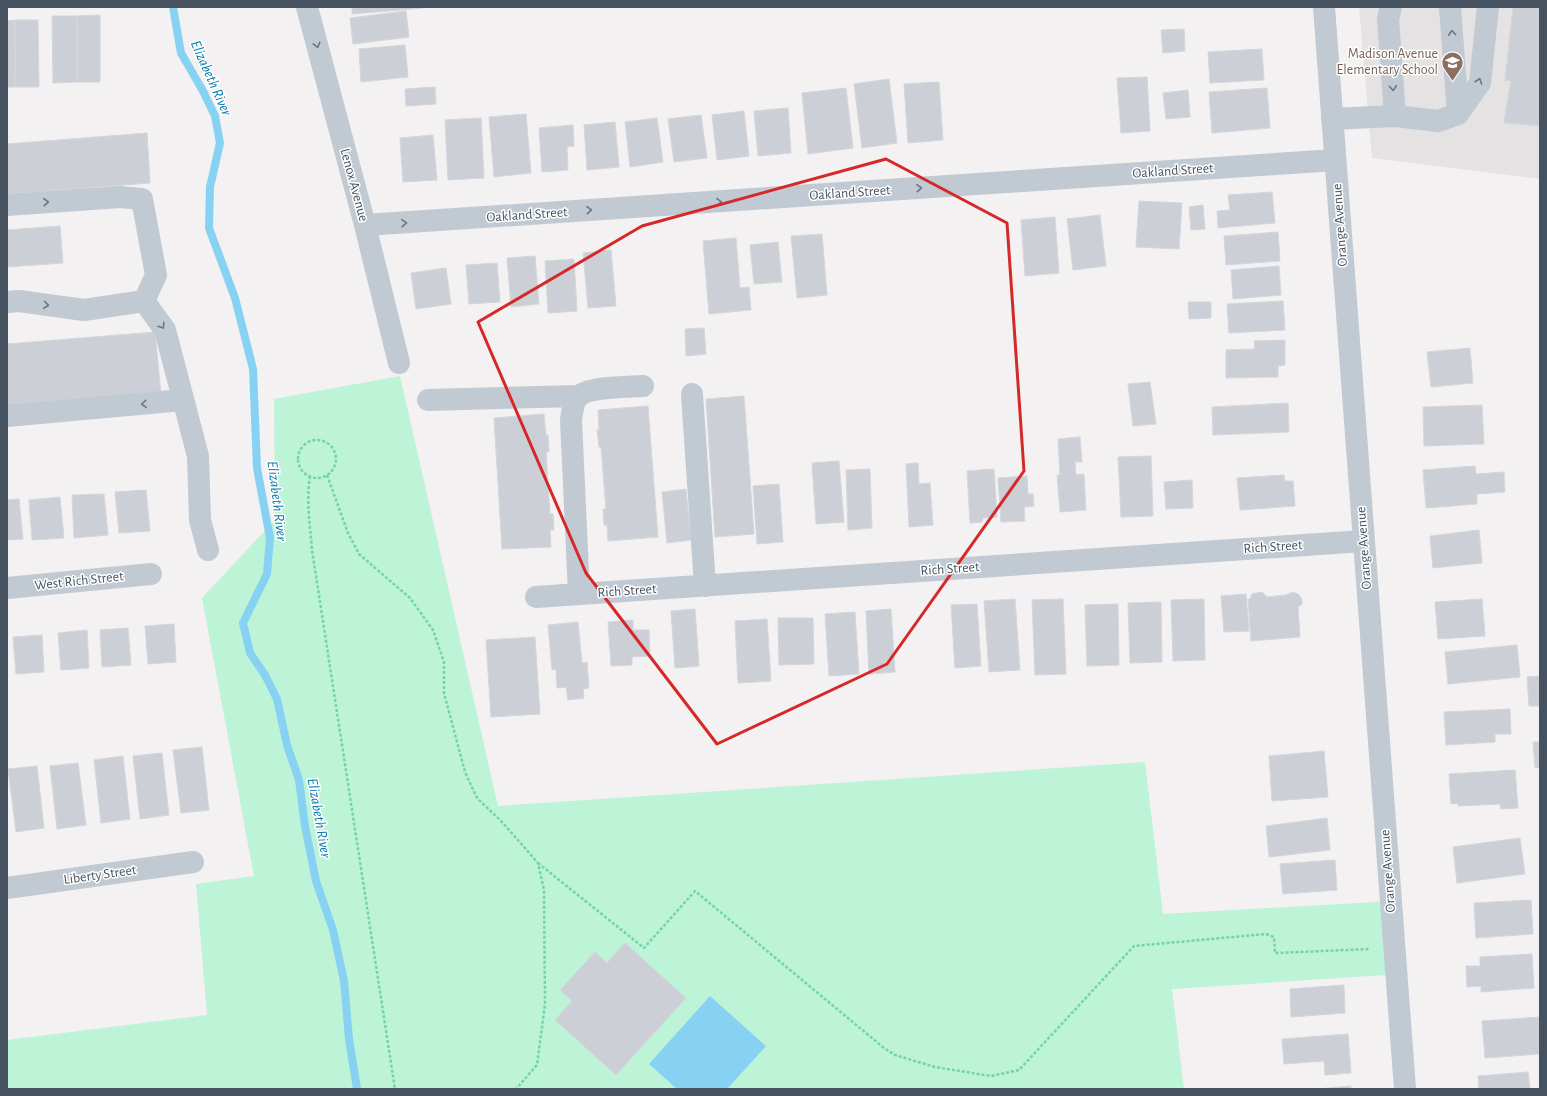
<svg xmlns="http://www.w3.org/2000/svg" width="1547" height="1096" font-family="'Alegreya Sans',sans-serif">
<style>
.education{fill:#e4e2e3}
.green{fill:#bdf3d7}
.water{fill:#87d2f2}
.lines{fill:none;stroke-linecap:round;stroke-linejoin:round}
.stream{stroke:#87d2f2;stroke-width:8}
.building{fill:#cccfd6;stroke:#d4d6dd}
.path{stroke:#72d3ad;stroke-width:2.5;stroke-dasharray:3 2;stroke-linecap:butt}
.minor{stroke:#c1c9d3;stroke-width:22}
.oneway{stroke:#6c7682}
.marked{fill:none;stroke:#d62828;stroke-width:3;stroke-linejoin:round}
.labels{text-anchor:middle;dominant-baseline:central;stroke-width:3;stroke-linejoin:round;paint-order:stroke}
.education-label{font-size:14px;fill:#785e54;stroke:#fff;text-anchor:end}
.street-label{font-size:14px;fill:#475260;stroke:#fff}
.water-label{font-size:15px;font-style:italic;fill:#037ab0;stroke:#fff}
</style>
<rect width="100%" height="100%" fill="#f3f1f1"/>
<!-- education -->
<path class="education" d="M1359,7H1540V179L1372,158Z"/>
<!-- green -->
<path class="green" d="M400,376L498,806L1145,762L1163,914L1394,901L1401,974L1172,989L1184,1089H7V1040L207,1015L196,884L254,876L202,598L275,520L274,399Z"/>
<!-- water -->
<path class="water" d="M710,996L766,1046L727,1089H677L649,1064Z"/>
<g class="lines">
<!-- stream -->
<path class="stream" d="M173,7L181,53L203,91L215,116L220,143L210,187L209,228L235,298L253,369L257,468L270,538L267,574L243,623L250,653L265,675L277,699L287,745L299,780L305,826L316,881L333,930L344,981L349,1039L357,1089"/>
</g>
<!-- building -->
<path class="building" d="M352,7H423V8L352,14Z
M1513,7H1540V126L1504,123L1511,80L1505,81Z
M406,11L409,37L353,44L350,18Z
M100,15V82H77V16Z
M52,16H77V82L53,83Z
M15,20H38L39,87H16Z
M15,20L16,87H7V21Z
M1184,29L1185,51L1163,53L1161,30Z
M405,45L408,77L361,82L359,49Z
M1262,49L1264,80L1210,83L1208,52Z
M1147,77L1150,131L1121,133L1117,78Z
M889,79L897,143L862,148L854,84Z
M939,82L943,140L908,143L904,84Z
M435,87L436,104L406,106L405,89Z
M846,88L853,148L808,154L802,93Z
M1267,88L1270,128L1212,133L1209,92Z
M1188,90L1190,117L1166,119L1163,93Z
M788,108L791,153L758,156L754,111Z
M744,111L749,156L717,160L712,115Z
M526,114L531,173L494,177L489,117Z
M701,115L707,158L674,162L668,119Z
M481,118L484,178L448,180L445,120Z
M657,118L663,162L630,167L625,122Z
M615,122L619,167L587,170L584,125Z
M573,125L574,146L567,147L568,170L542,172L539,128Z
M147,133L150,183L7,194V144Z
M433,135L437,180L403,182L400,138Z
M1272,192L1275,223L1218,228L1217,211L1230,210L1228,195Z
M1139,201L1182,203L1179,249L1136,247Z
M1203,205L1205,229L1191,230L1189,207Z
M1100,215L1106,266L1073,270L1067,219Z
M1055,217L1059,273L1025,276L1021,220Z
M60,226L63,263L7,267V230Z
M1278,232L1280,261L1226,265L1224,236Z
M822,234L827,295L797,298L791,236Z
M736,238L740,288L749,287L751,310L709,314L703,241Z
M778,242L782,282L754,284L750,245Z
M611,250L616,306L588,308L583,253Z
M535,256L539,304L511,307L507,258Z
M574,259L577,311L548,313L545,261Z
M497,263L500,302L469,304L466,265Z
M1279,266L1281,295L1233,299L1231,270Z
M446,268L451,304L416,309L411,273Z
M1283,301L1285,330L1229,333L1227,304Z
M1188,302H1211V318L1189,319Z
M704,328L706,354L686,356L685,329Z
M155,332L161,394L7,407V344Z
M1285,340V365L1278,366V377L1226,378V350L1255,349L1254,341Z
M1470,348L1473,383L1431,387L1427,352Z
M1150,382L1156,424L1133,426L1128,384Z
M744,396L754,534L715,537L706,399Z
M1288,403L1289,432L1213,435L1212,407Z
M1482,405L1484,444L1424,446L1423,407Z
M648,406L658,537L608,541L607,525H604L603,509H606L601,447H599L597,430H599L598,410Z
M544,414L546,436L548,435L549,452H546L550,514H553L554,530H550L551,547L502,549L494,418Z
M1080,437L1082,462H1075L1076,475L1084,474L1086,510L1060,512L1057,475H1060L1058,439Z
M1151,456L1153,516L1121,517L1118,457Z
M839,461L844,522L816,524L812,463Z
M918,463L919,484L930,483L933,525L909,527L906,464Z
M1475,466L1476,474L1504,472L1505,492L1477,494V504L1426,508L1423,470Z
M870,469L872,528L848,530L846,470Z
M994,469L997,517L983,518L982,522L970,523L967,471Z
M1284,475L1285,481H1293L1295,506L1240,510L1237,478Z
M1027,476L1028,494H1033L1034,506L1024,507L1025,521L1001,522L998,478Z
M1192,480L1193,508L1166,509L1164,482Z
M779,484L783,542L757,544L753,486Z
M686,489L691,540L667,543L662,492Z
M146,490L150,531L119,533L115,492Z
M104,494L108,535L74,538L72,495Z
M60,497L64,538L32,540L29,500Z
M19,499L23,539L7,540V500Z
M1479,530L1482,563L1433,568L1430,536Z
M1262,592L1267,597L1286,595L1292,592L1298,594L1302,599V604L1298,607L1300,637L1251,641L1248,599H1250L1252,594Z
M1246,594L1249,631L1224,632L1221,596Z
M1015,599L1020,670L989,672L984,601Z
M1063,599L1066,674L1035,675L1032,600Z
M1204,599L1205,660L1173,661L1171,600Z
M1482,599L1485,636L1438,639L1435,602Z
M1161,602L1162,662L1130,663L1128,603Z
M977,604L981,666L955,668L951,605Z
M1118,604L1119,665L1087,666L1085,605Z
M695,609L699,666L675,668L671,611Z
M891,609L895,672L869,674L866,611Z
M855,612L859,674L829,676L825,614Z
M778,618H813L814,664L779,665Z
M767,619L771,681L738,683L735,621Z
M633,620V630H649L650,656L632,657V665L611,666L608,622Z
M578,622L582,663L587,662L589,688L583,689L584,698L568,700L566,687L557,688L556,669L552,670L548,625Z
M174,624L176,662L148,664L145,626Z
M128,628L131,665L102,667L100,630Z
M87,630L89,668L61,670L58,633Z
M42,635L44,672L16,674L13,637Z
M535,637L540,714L491,717L486,640Z
M1517,645L1520,677L1448,684L1445,652Z
M1540,676V706H1529L1527,677Z
M1510,709L1511,734H1495V742L1446,745L1444,712Z
M1533,742H1540V767L1535,768Z
M202,747L209,810L181,813L173,750Z
M1324,751L1328,797L1272,801L1269,756Z
M162,753L169,815L140,819L133,756Z
M123,756L130,819L101,823L94,760Z
M78,763L86,825L57,829L50,766Z
M37,766L44,828L16,832L8,769Z
M1515,770L1518,808L1501,809L1500,804L1458,806V803L1451,804L1449,774Z
M1327,818L1330,850L1269,857L1266,826Z
M1520,838L1525,874L1457,883L1453,847Z
M1335,860L1337,890L1283,894L1280,864Z
M1531,900L1533,934L1476,938L1474,903Z
M625,943L686,998L616,1075L555,1020L572,1001L560,990L595,952L607,963Z
M1532,954L1534,988L1481,992V986L1467,987L1466,966H1480V957Z
M1344,985L1345,1013L1291,1017L1290,989Z
M1540,1017V1054L1485,1058L1482,1021Z
M1348,1034L1351,1073L1325,1075L1324,1061L1284,1064L1282,1039Z
M1528,1072L1530,1089H1479L1478,1076Z
M1351,1086V1089H1317Z"/>
<g class="lines">
<!-- path -->
<path class="path" d="M298 459a19 19 0 1 1 38 0a19 19 0 1 1-38 0Z
M327,475L348,533L359,554L410,598L433,630L444,662V693L465,772L477,798L502,822L538,863L544,890L545,1004L537,1065L516,1089
M310,476C306,501 310,525 312,550L395,1089
M538,863L644,948L695,891L884,1048L895,1055L935,1067L991,1076L1019,1070L1134,946L1266,934L1274,937L1275,953L1370,949"/>
<!-- minor -->
<path class="minor" d="M307,7L365,225L399,363
M1324,7L1405,1089
M1391,7L1388,19L1395,116
M1450,7L1458,114
M1332,119L1395,116L1438,121L1458,114L1480,83L1488,7
M7,205L120,197L142,199L156,275L144,301
M365,225L1335,160
M7,302L19,301L84,310L144,301L165,330L198,456L200,520L208,550
M692,394L705,586
M428,400L578,396
M7,416L183,400
M7,588L151,574
M579,594L571,420C572,413 573,402 578,397C588,386 628,387 643,386
M536,597L1364,541
M7,888L193,862"/>
</g>
<!-- one-way arrows -->
<defs><path id="oneway-chevron" d="M-2-3.5L2.5 0L-2 3.5" fill="none" stroke-width="1.6" stroke-linecap="round" stroke-linejoin="round"/></defs>
<g class="oneway">
<use href="#oneway-chevron" transform="translate(1452 33) rotate(-94)"/>
<use href="#oneway-chevron" transform="translate(317 45) rotate(75)"/>
<use href="#oneway-chevron" transform="translate(1479 81) rotate(-71)"/>
<use href="#oneway-chevron" transform="translate(1393 88) rotate(86)"/>
<use href="#oneway-chevron" transform="translate(919 188) rotate(-4)"/>
<use href="#oneway-chevron" transform="translate(46 202) rotate(-4)"/>
<use href="#oneway-chevron" transform="translate(719 202) rotate(-4)"/>
<use href="#oneway-chevron" transform="translate(589 210) rotate(-4)"/>
<use href="#oneway-chevron" transform="translate(404 223) rotate(-4)"/>
<use href="#oneway-chevron" transform="translate(46 305) rotate(8)"/>
<use href="#oneway-chevron" transform="translate(162 326) rotate(57)"/>
<use href="#oneway-chevron" transform="translate(144 404) rotate(175)"/>
</g>
<!-- marked area -->
<path class="marked" d="M886,159L1007,223L1024,471L887,664L717,744L586,573L478,322L642,226Z"/>
<!-- icons -->
<defs>
<symbol id="school-pin" viewBox="-11 -11 22 30"><path d="M0 17L-7.5 6A9.5 9.5 0 1 1 7.5 6Z" fill="#8d6e63" stroke="#fff"/><path d="M0-5L7-2L0 1L-7-2ZM-4 1L0 2.5L4 1V4Q0 6-4 4Z" fill="#fff"/></symbol>
</defs>
<g fill-rule="evenodd">
<use href="#school-pin" x="1440" y="50" width="25" height="34"/>
</g>
<g class="labels">
<!-- education labels -->
<g class="education-label">
<text x="1438" y="54">Madison Avenue<tspan x="1438" dy="16">Elementary School</tspan></text>
</g>
<!-- street labels -->
<g class="street-label">
<text transform="translate(1173 171) rotate(-4)">Oakland Street</text>
<text transform="translate(354 185) rotate(75)">Lenox Avenue</text>
<text transform="translate(850 193) rotate(-4)">Oakland Street</text>
<text transform="translate(527 215) rotate(-4)">Oakland Street</text>
<text transform="translate(1340 225) rotate(-94)">Orange Avenue</text>
<text transform="translate(1273 547) rotate(-4)">Rich Street</text>
<text transform="translate(1364 548) rotate(-94)">Orange Avenue</text>
<text transform="translate(950 569) rotate(-4)">Rich Street</text>
<text transform="translate(79 581) rotate(-6)">West Rich Street</text>
<text transform="translate(627 591) rotate(-4)">Rich Street</text>
<text transform="translate(1388 871) rotate(-94)">Orange Avenue</text>
<text transform="translate(100 875) rotate(-8)">Liberty Street</text>
</g>
<!-- water labels -->
<g class="water-label">
<text transform="translate(211 78) rotate(66)">Elizabeth River</text>
<text transform="translate(277 501) rotate(83)">Elizabeth River</text>
<text transform="translate(319 818) rotate(80)">Elizabeth River</text>
</g>
</g>
<!-- border -->
<rect width="1547" height="1096" fill="none" stroke="#475260" stroke-width="16"/>
</svg>
